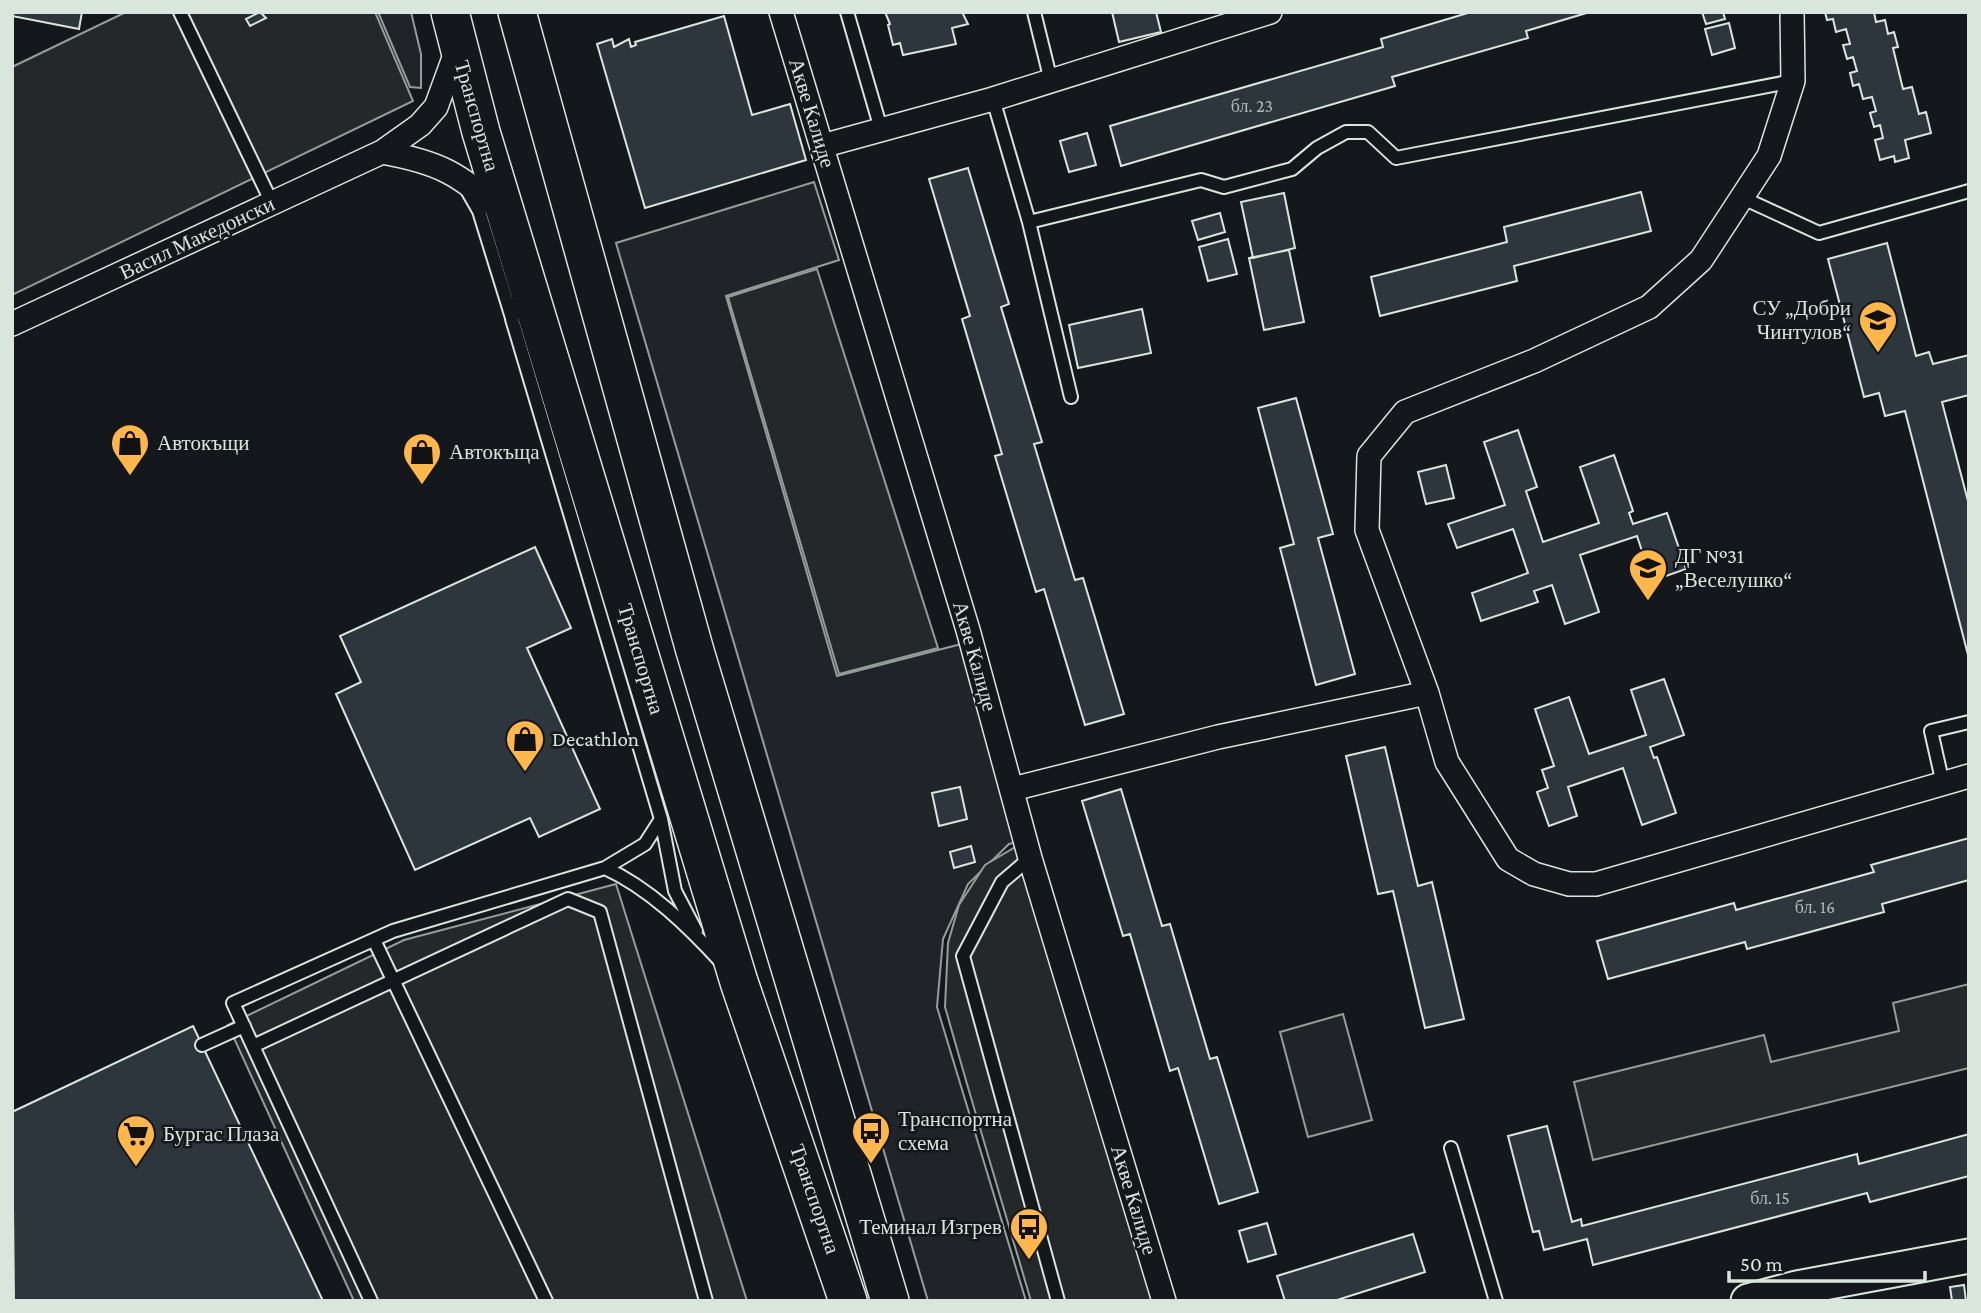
<svg xmlns="http://www.w3.org/2000/svg" width="1981" height="1313" font-family="'Crimson Pro',serif">
<style>
.green{fill:#202428;stroke:#939e99;stroke-width:2}
.parking{fill:#24282b;stroke:#939e99;stroke-width:2}
.building{fill:#2c363c;stroke:#d8e6dc;stroke-width:2}
.lines{fill:none;stroke-linecap:round;stroke-linejoin:round}
.lane-casing{stroke:#d8e6dc;stroke-width:16}
.street-casing{stroke:#d8e6dc;stroke-width:26}
.secondary-casing{stroke:#d8e6dc;stroke-width:37}
.primary-casing{stroke:#d8e6dc;stroke-width:40}
.lane{stroke:#14181c;stroke-width:12}
.street{stroke:#14181c;stroke-width:23}
.secondary{stroke:#14181c;stroke-width:33}
.primary{stroke:#14181c;stroke-width:37}
.labels{text-anchor:middle;dominant-baseline:central;stroke-width:5;stroke-linejoin:round;paint-order:stroke}
.number-label{font-size:18px;fill:#adbab4}
.street-label{font-size:21px;fill:#d8e6dc;stroke:#14181c}
.poi-label{font-size:21px;fill:#d8e6dc;stroke:#14181c;text-anchor:start}
</style>
<rect width="100%" height="100%" fill="#14181c"/>
<!-- green -->
<path class="green" d="M378,12H411L421,54V88L410,87Z
M814,182L839,260L726,296L837,676L973,641L1033,838L1009,844L968,884L943,939L937,1007L1026,1301H928L616,243Z
M1343,1014L1372,1120L1308,1137L1280,1032Z"/>
<!-- parking -->
<path class="parking" d="M126,12H375L413,101L12,295V67Z
M817,269L938,648L839,674L728,297Z
M1027,840L1161,1301H1031L967,1084L945,1007L948,943L959,905L985,865Z
M616,884L747,1301H354L228,1025L404,940Z
M1969,984V1068L1593,1160L1574,1082L1764,1035L1771,1062L1899,1031L1893,1003Z"/>
<!-- building -->
<path class="building" d="M12,12H82L79,29L12,16Z
M260,12L266,18L250,26L246,19Z
M885,12H962L968,24L952,28L956,44L903,55L900,43L893,45L888,25L890,24Z
M1112,12H1156L1161,32L1119,42Z
M1471,12H1590L1526,31L1528,38L1392,77L1395,86L1121,166L1110,126L1383,47L1381,39Z
M1702,12H1723L1725,19L1706,24Z
M1825,12H1874L1876,22L1885,20L1888,34L1894,32L1898,47L1893,48L1903,89L1912,87L1919,114L1926,112L1931,133L1905,140L1909,158L1895,162L1894,156L1880,160L1875,140L1883,138L1880,125L1874,127L1870,113L1876,111L1872,97L1863,99L1859,84L1853,86L1850,73L1857,71L1853,57L1847,59L1843,45L1850,44L1846,29L1836,32L1833,19L1827,20Z
M724,16L752,115L790,104L806,160L645,208L597,44L612,39L614,47L629,39L631,47L636,45L635,42Z
M1729,23L1735,48L1712,55L1705,29Z
M1087,133L1096,165L1069,172L1060,141Z
M968,168L1009,304L1001,307L1042,442L1034,444L1075,580L1083,578L1124,714L1085,725L1044,589L1036,592L995,456L1002,454L962,319L970,316L929,179Z
M1641,192L1651,231L1514,266L1517,281L1380,316L1371,277L1507,242L1504,227Z
M1284,193L1295,248L1253,258L1241,202Z
M1220,213L1225,232L1198,240L1192,221Z
M1228,239L1237,274L1208,281L1199,247Z
M1887,243L1916,356L1929,352L1933,364L1969,355V395L1942,402L1969,505L1968,655L1905,411L1885,416L1879,393L1864,397L1828,259Z
M1289,250L1304,322L1264,330L1249,258Z
M1142,309L1151,353L1078,368L1069,325Z
M1296,398L1333,534L1318,538L1355,674L1316,685L1280,548L1294,544L1258,408Z
M1518,430L1537,487L1526,491L1543,542L1599,523L1580,467L1614,455L1633,511L1629,513L1633,524L1667,513L1686,569L1652,581L1637,536L1580,555L1599,612L1565,624L1552,585L1534,591L1538,602L1481,621L1472,593L1528,573L1513,529L1457,548L1448,524L1505,505L1484,442Z
M1446,465L1454,498L1426,504L1418,472Z
M535,547L571,628L527,648L600,809L539,837L530,818L415,870L336,694L361,682L340,636Z
M1664,679L1684,735L1650,747L1654,758L1657,757L1676,813L1642,825L1623,768L1568,787L1577,816L1549,826L1537,792L1548,788L1542,770L1554,766L1535,709L1569,697L1589,754L1646,735L1631,690Z
M1385,747L1418,886L1432,882L1464,1019L1425,1028L1393,891L1378,894L1346,756Z
M960,787L967,819L939,826L932,793Z
M1121,789L1162,926L1170,924L1210,1059L1217,1057L1258,1192L1219,1204L1178,1068L1170,1071L1130,934L1123,936L1082,801Z
M1969,838V880L1882,904L1884,912L1747,949L1745,942L1608,979L1597,941L1734,903L1736,910L1874,872L1871,865Z
M971,846L975,862L954,868L950,852Z
M193,1026L323,1301H14L12,1112Z
M1547,1126L1572,1222L1581,1219L1582,1226L1857,1154L1859,1164L1969,1134V1176L1870,1202L1867,1193L1593,1265L1587,1239L1544,1250L1539,1231L1533,1232L1508,1136Z
M1267,1223L1276,1254L1248,1262L1239,1231Z
M1413,1234L1425,1272L1334,1301H1285L1277,1276Z
M1964,1285L1966,1301H1952L1950,1287Z"/>
<g class="lines">
<defs>
<path id="lane" d="M180,12L272,203
M847,12L881,129
M1034,12L1051,81
M993,99L1029,222L1201,180L1224,187L1292,169L1317,148L1346,132H1368L1396,158L1793,81
M467,190L479,211L512,318
M1743,198L1819,233L1969,191
M1029,222L1071,397
M1943,784L1931,731L1969,722
M661,819L675,891L696,931
M1030,858L1002,882L963,956L1058,1301
M605,868C649,888 688,926 721,962
M374,940L546,1301
M202,1045L244,1026
M253,1046L568,899L600,912L706,1301
M1451,1148L1496,1301
M371,1301L233,1003L393,931L605,868L645,844L661,819L512,319L520,295"/>
<path id="street" d="M781,12L968,630L1030,858L1164,1301
M1792,12L1793,81L1769,156L1701,260L1649,307L1534,361L1405,412L1369,456L1367,530L1427,693L1447,762L1508,859L1534,874L1569,884H1596L1969,776
M822,146L993,99L1270,12
M382,152C442,163 456,173 502,211
M12,324L382,152L420,125L436,107L458,47
M1013,789L1218,737L1427,693"/>
<path id="secondary" d="M1748,1301L1797,1288L1969,1256"/>
<path id="primary" d="M450,12L481,132L739,982L848,1301
M517,12L695,651L890,1301"/>
</defs>
<!-- lane casing -->
<use href="#lane" class="lane-casing"/>
<!-- street casing -->
<use href="#street" class="street-casing"/>
<!-- secondary casing -->
<use href="#secondary" class="secondary-casing"/>
<!-- primary casing -->
<use href="#primary" class="primary-casing"/>
<!-- lane -->
<use href="#lane" class="lane"/>
<!-- street -->
<use href="#street" class="street"/>
<!-- secondary -->
<use href="#secondary" class="secondary"/>
<!-- primary -->
<use href="#primary" class="primary"/>
</g>
<!-- icons -->
<defs>
<symbol id="school-pin" viewBox="-11 -11 22 30"><path d="M0 17L-7.5 6A9.5 9.5 0 1 1 7.5 6Z" fill="#ffb74d" stroke="#14181c"/><path d="M0-5L7-2L0 1L-7-2ZM-4 1L0 2.5L4 1V4Q0 6-4 4Z" fill="#111"/></symbol>
<symbol id="shop-pin" viewBox="-11 -11 22 30"><path d="M0 17L-7.5 6A9.5 9.5 0 1 1 7.5 6Z" fill="#ffb74d" stroke="#14181c"/><path d="M-5-2.5h2.3a2.7 3.5 0 0 1 5.4 0H5L5.5 6h-11ZM-1.5-2.5h3a1.5 2.3 0 0 0-3 0Z" fill="#111"/></symbol>
<symbol id="bus-pin" viewBox="-11 -11 22 30"><path d="M0 17L-7.5 6A9.5 9.5 0 1 1 7.5 6Z" fill="#ffb74d" stroke="#14181c"/><path d="M-5-6H5V4H4V6H2V4H-2V6H-4V4H-5ZM-3.5-4V0h7V-4ZM-3.5 1.2v1.5H-2V1.2ZM2 1.2v1.5H3.5V1.2Z" fill="#111"/></symbol>
<symbol id="supermarket-pin" viewBox="-11 -11 22 30"><path d="M0 17L-7.5 6A9.5 9.5 0 1 1 7.5 6Z" fill="#ffb74d" stroke="#14181c"/><path d="M-6-5.5h2.5l.6 2H6L4.5 2H-2.5L-4.4-4H-6ZM-1.5 3.2a1.3 1.3 0 1 0 .1 0ZM3 3.2a1.3 1.3 0 1 0 .1 0Z" fill="#111"/></symbol>
</defs>
<g fill-rule="evenodd">
<use href="#school-pin" x="1856" y="298" width="44" height="60"/>
<use href="#shop-pin" x="108" y="421" width="44" height="60"/>
<use href="#shop-pin" x="400" y="430" width="44" height="60"/>
<use href="#school-pin" x="1626" y="546" width="44" height="60"/>
<use href="#shop-pin" x="503" y="717" width="44" height="60"/>
<use href="#bus-pin" x="849" y="1109" width="44" height="60"/>
<use href="#supermarket-pin" x="114" y="1112" width="44" height="60"/>
<use href="#bus-pin" x="1007" y="1205" width="44" height="60"/>
</g>
<g class="labels">
<!-- number labels -->
<g class="number-label">
<text x="1252" y="106">бл. 23</text>
<text x="1815" y="907">бл. 16</text>
<text x="1770" y="1198">бл. 15</text>
</g>
<!-- street labels -->
<g class="street-label">
<text transform="translate(812 113) rotate(73)">Акве Калиде</text>
<text transform="translate(477 116) rotate(74)">Транспортна</text>
<text transform="translate(197 238) rotate(-25)">Васил Македонски</text>
<text transform="translate(975 656) rotate(74)">Акве Калиде</text>
<text transform="translate(641 659) rotate(73)">Транспортна</text>
<text transform="translate(815 1199) rotate(71)">Транспортна</text>
<text transform="translate(1134 1200) rotate(73)">Акве Калиде</text>
</g>
<!-- poi labels -->
<g class="poi-label">
<text x="1851" y="308" text-anchor="end">СУ „Добри<tspan x="1851" dy="24">Чинтулов“</tspan></text>
<text x="157" y="443">Автокъщи</text>
<text x="449" y="452">Автокъща</text>
<text x="1675" y="556">ДГ №31<tspan x="1675" dy="24">„Веселушко“</tspan></text>
<text x="552" y="739">Decathlon</text>
<text x="898" y="1119">Транспортна<tspan x="898" dy="24">схема</tspan></text>
<text x="163" y="1134">Бургас Плаза</text>
<text x="1002" y="1227" text-anchor="end">Теминал Изгрев</text>
</g>
</g>
<!-- border -->
<rect width="1981" height="1313" fill="none" stroke="#d8e6dc" stroke-width="28"/>
<!-- scale -->
<path d="M1729 1271v10h196v-10" fill="none" stroke="#d8e6dc" stroke-width="3.5"/>
<text x="1740" y="1271" font-size="21" fill="#d8e6dc" stroke="#14181c" stroke-width="5" paint-order="stroke">50 m</text>
</svg>
